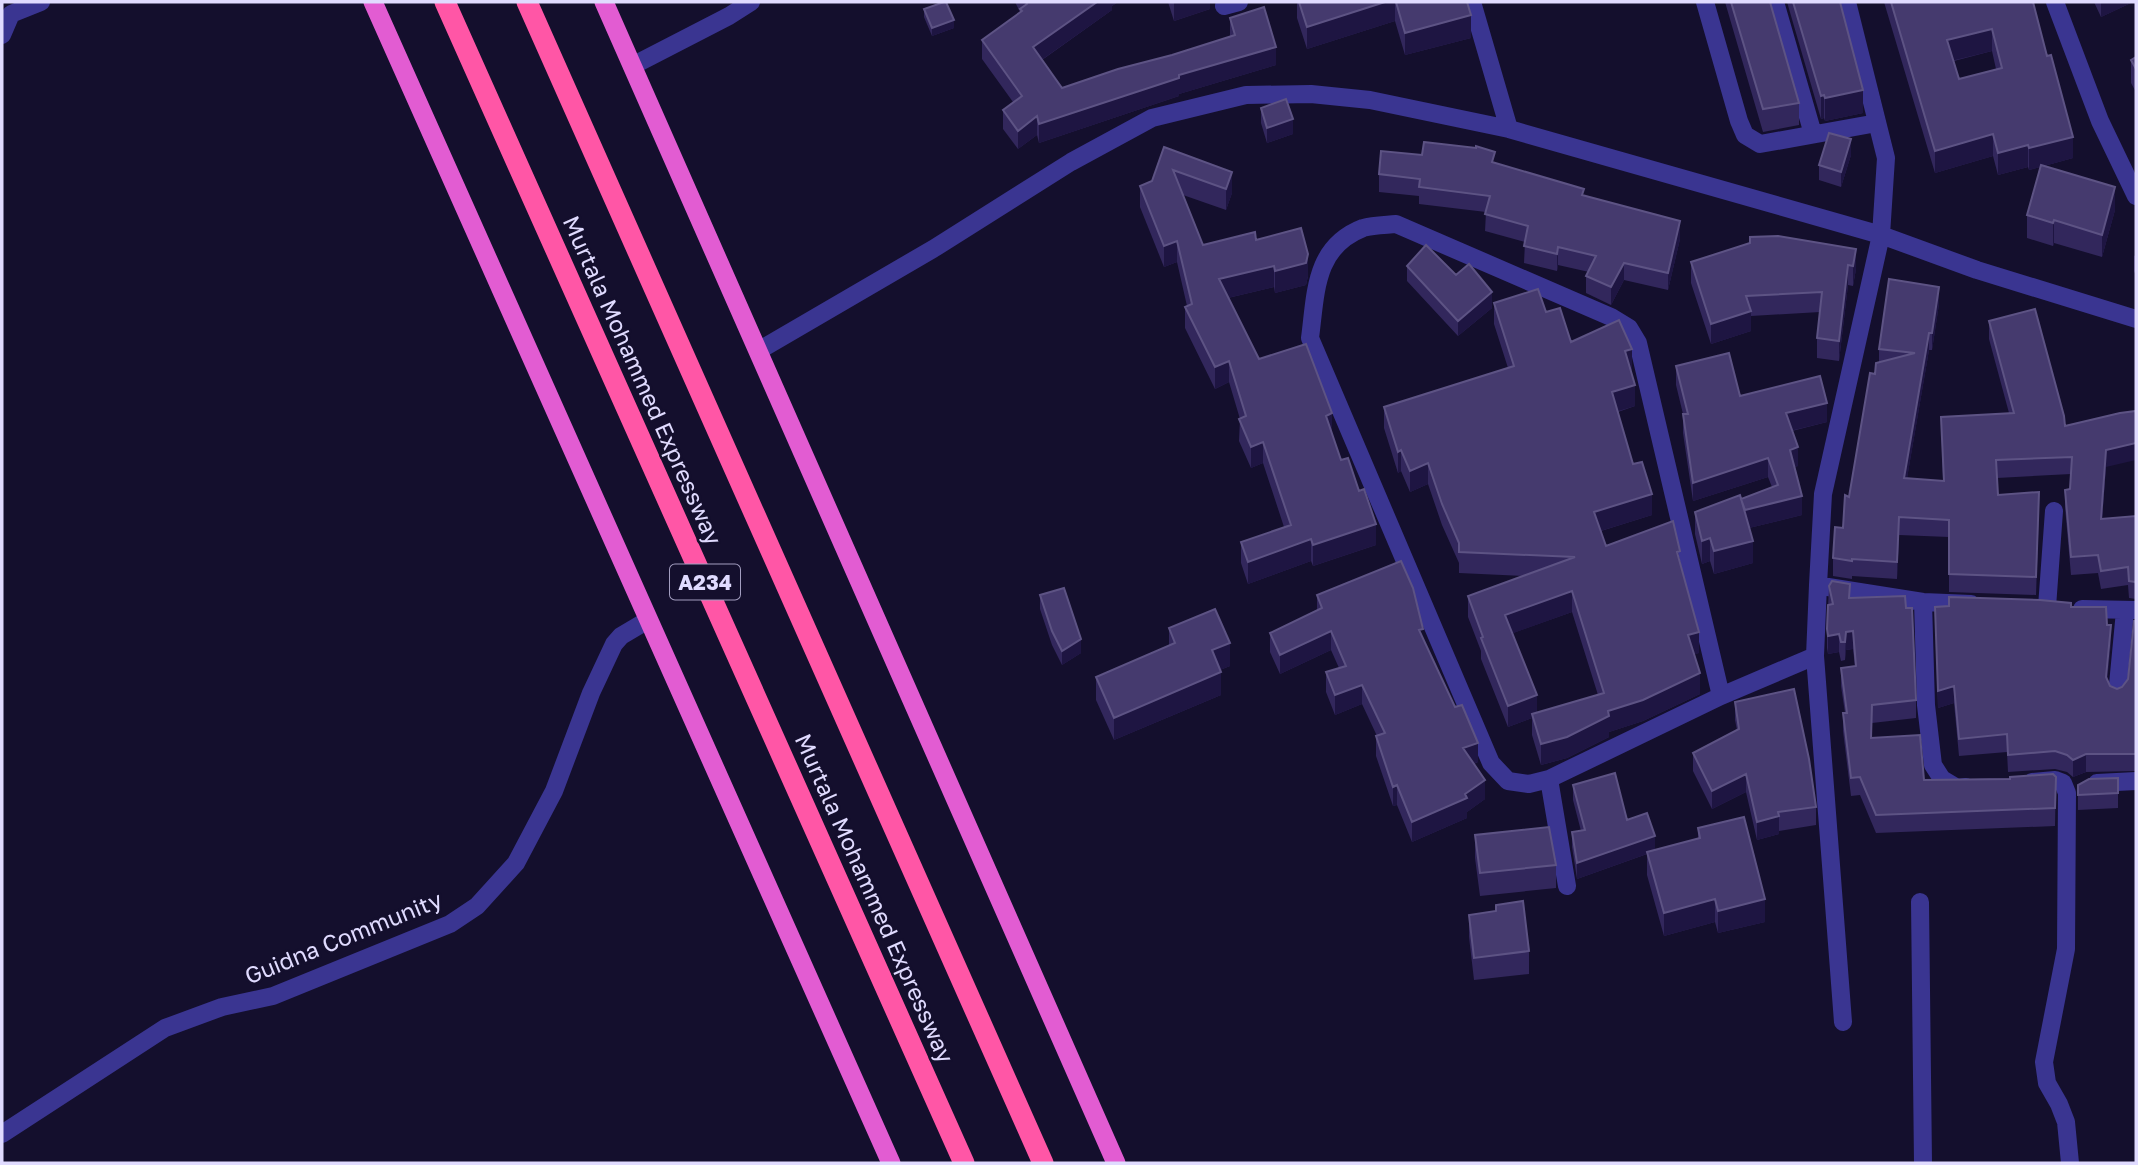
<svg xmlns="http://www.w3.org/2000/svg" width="2138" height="1165" font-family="'Golos Text',sans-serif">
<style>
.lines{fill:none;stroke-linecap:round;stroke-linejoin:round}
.minor{stroke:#3a3591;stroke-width:18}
.tertiary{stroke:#3a3591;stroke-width:18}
.trunk{stroke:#e25cd2;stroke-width:19}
.motorway{stroke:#ff56a6;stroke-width:21}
.wall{fill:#32275c;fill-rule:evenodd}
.shaded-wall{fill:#1e1542}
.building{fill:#453a6e;stroke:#5d5384;stroke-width:2;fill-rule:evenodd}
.labels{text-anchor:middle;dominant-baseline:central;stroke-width:5;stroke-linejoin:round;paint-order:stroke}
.shield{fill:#140f2d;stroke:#a39ec0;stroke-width:2}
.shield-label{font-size:21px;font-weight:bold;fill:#e0dbff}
.street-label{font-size:23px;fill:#e0dbff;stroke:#140f2d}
</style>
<rect width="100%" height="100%" fill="#140f2d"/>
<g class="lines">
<!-- minor -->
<path class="minor" d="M1472,2L1509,129
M1705,2L1739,121L1745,135L1760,144L1877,123
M1775,2L1813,134
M2055,2L2100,121L2136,196
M1224,6L1239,2
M2,35L11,14L41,2
M632,66L729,16L751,2
M758,351L933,249L1071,162L1152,118L1246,95L1311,94L1370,100L1509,129L1881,235L1977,270L2136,319
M1828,587L1923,602L1971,604
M1923,602L1926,705L1933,765L1942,779L1957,788L1966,787
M2047,607L2054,511
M2082,609L2136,610
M2117,695L2125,611
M1721,696L1638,343L1629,328L1611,317L1396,224C1386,225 1373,225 1363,228C1314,247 1316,293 1310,338L1491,763L1508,781L1529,784L1549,779L1721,696L1815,656
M1549,779L1567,886
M2032,782L2055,780L2063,783L2067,793L2066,949L2044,1062L2047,1083L2059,1104L2066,1122L2070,1163
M2097,783L2136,781
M1920,902L1923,1163
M1843,1022L1815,656L1818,585L1823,494L1881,235L1886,158L1847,2"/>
<!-- tertiary -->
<path class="tertiary" d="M2,1134L165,1028L222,1007L273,996L450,924L477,906L516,863L554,791L591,693L614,644L621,636L648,620"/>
<!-- trunk -->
<path class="trunk" d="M373,2L891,1163
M604,2L1116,1163"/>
<!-- motorway -->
<path class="motorway" d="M445,2L964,1163
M527,2L1043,1163"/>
</g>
<!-- wall -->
<path class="wall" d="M1015,2H1118L1112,6V10L1042,60L1062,88L1230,37V18L1276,65L1179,94V96L1039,143L1037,135L1018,149L1003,129V110L1013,102L982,59V40L1020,12Z
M1168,2H1210V9L1174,21Z
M1297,2H1467L1471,38L1405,55L1395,21L1307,49L1297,18Z
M1725,2H1770L1799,103V125L1763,132Z
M1787,2H1840L1863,113L1825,121L1824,118L1821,119Z
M1884,2H2033L2073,158L2044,166L2115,210L2102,257L2054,243L2053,246L2027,238V215L2040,167L2029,170L2028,167L1998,175L1993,156L1935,173ZM1992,51L1996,69L1959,79L1954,61Z
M2094,2H2133L2101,17Z
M924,9L954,28L932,36L924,17Z
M2136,57V92L2131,83V60Z
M1261,108L1293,134L1267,143L1261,123Z
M1164,147L1232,193L1226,210L1183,195L1203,245L1256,240L1308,276L1306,285L1275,293L1274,287L1228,298L1259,359L1332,434L1341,460L1376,545L1313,566L1311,561L1248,584L1241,563V542L1284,527L1263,463L1251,468L1239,441L1240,419L1229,382L1215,389L1185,328V307L1187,306L1177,262L1164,267L1140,207V186L1152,181Z
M1476,148L1495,163L1584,196L1680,239L1668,290L1624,280L1611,305L1586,293V276L1589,272L1558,265L1557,271L1524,263L1525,242L1485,231L1486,212L1419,204V196L1379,192V174L1422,155Z
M1851,155L1841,187L1819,180V165Z
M1856,249V269L1853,286L1848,285L1839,361L1817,358V338L1820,312L1751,316V331L1711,344L1691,283V262Z
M2136,255V276L2134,271V256Z
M1407,266L1456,275L1492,308L1458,336L1407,281Z
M1494,303L1546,312L1571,342L1632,370H1631L1635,406L1618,412L1633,464L1652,515L1601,531L1606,546L1680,561L1699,653L1694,654L1700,694L1643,721L1609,732V737L1567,758L1541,765L1532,735V718L1508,727L1481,659V651L1468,617V596L1524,576L1459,573V563L1442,525L1428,484L1410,492L1401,471L1398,473L1384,428V407L1508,368L1494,324ZM1572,612L1598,695L1537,713L1513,633Z
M1939,304L1932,350H1929L1907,478L1943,481L1941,417L2009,413L1989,339V321L2065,426L2106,467L2102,519L2136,516V599L2129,598L2128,585L2101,589L2098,573L2071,575L2065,507V490L2070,489L2071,474L1997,478L1998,495L2039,509L2036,595L1949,592V537L1899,535L1897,579L1852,576V579L1833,576V558L1843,528L1875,374L1879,362V349Z
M1676,366L1740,396L1827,422L1792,431L1798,466L1794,467L1802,515L1749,528L1753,563L1714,574L1710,561L1702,564L1695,534V512L1741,500L1772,487L1768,477L1693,501L1683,433V414L1676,385Z
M1829,586L1850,598L1906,608L1916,700V718L1872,723V738L1924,780L2056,777L2055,826L1876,833L1860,795L1851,796L1843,731V713H1845L1841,686V668L1855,667L1853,649L1846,650L1845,660L1841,661L1839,652L1828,654L1827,648V629Z
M1040,595L1081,653L1062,665L1052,645L1040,609Z
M1317,595L1423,638L1478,762L1474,764L1485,799L1467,812V818L1412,842L1397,805L1393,806L1376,756V736H1377L1362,704L1335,715L1326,692V672L1339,668L1331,650L1280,674L1270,652V633L1317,610Z
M1935,607H2071L2107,625L2111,642L2107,680L2110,686L2117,689L2122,687L2128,679L2136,621V771L2086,772L2073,777L2067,772L2055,769L2008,772L2007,752L1959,756L1954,703L1938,708Z
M1169,628L1230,666L1220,670L1221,695L1114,740L1096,700V677L1169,646Z
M1735,702L1816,807V825L1779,831V834L1757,840L1746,792L1712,809L1693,771V753L1737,730L1735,720Z
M1573,785L1627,820L1655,850L1698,839V828L1765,922L1718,933L1715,922L1664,936L1647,875V854L1577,879L1572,847V832L1581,831L1573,800Z
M2078,785L2118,793V808L2078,810Z
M1475,835L1556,865V888L1480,896L1475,858Z
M1496,905L1529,951V974L1474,980L1469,937V915L1496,911Z"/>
<!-- shaded-wall -->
<path class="shaded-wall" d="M1097,2H1118L1112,6V10L1033,66V47Z
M1174,2H1210V9L1174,21Z
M1385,2H1395V21L1307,49V27Z
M2101,2H2133L2101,17Z
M1471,15V38L1405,55V33Z
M954,20V28L932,36V28Z
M1992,29V51L1947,62V40Z
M1276,47V65L1179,94V96L1039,143V124L1179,75Z
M1863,90V113L1825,121V98Z
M1824,95V118L1821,119V96Z
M1037,116V135L1018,149V131Z
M1293,119V134L1267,143V128Z
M1993,134V156L1935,173V151Z
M2073,137V158L2029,170V148Z
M1851,139V155L1841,187V172Z
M2028,145V167L1998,175V153Z
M1232,172V193L1226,210V189Z
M2115,187V210L2102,257V235Z
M2054,220V243L2053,246V223Z
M1680,221V239L1668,290V273Z
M1177,241V262L1164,267V246Z
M1558,247V265L1557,271V254Z
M1856,249V269L1853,286V266Z
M1308,254V276L1306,285L1275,293V271Z
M1624,263V280L1611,305V287Z
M1848,265V285L1839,361V341Z
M1274,266V287L1219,300V279Z
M1939,287V304L1932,350V333Z
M1492,292V308L1458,336V321Z
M1751,311V331L1711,344V324Z
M1929,333V350L1904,496V478Z
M1632,349V370L1625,372V351Z
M1229,361V382L1215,389V367Z
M1635,385V406L1612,413V392Z
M1827,403V422L1786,432V413Z
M1332,413V435L1326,416Z
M1263,442V463L1251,468V447Z
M2136,443V460L2106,467L2101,536V519L2106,450Z
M1798,447V466L1790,468V450Z
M1401,450V471L1398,473V452Z
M1768,458V477L1693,501V483Z
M1428,463V484L1410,492V471Z
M1652,494V515L1594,533V512Z
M1802,496V515L1745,529V510Z
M1899,517V535L1897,579V562Z
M1376,524V545L1313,566V545Z
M1710,538V561L1702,564V541Z
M1311,539V561L1248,584V562Z
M1753,541V563L1714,574V551Z
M1572,591V612L1505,636V615Z
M2111,625V642L2106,695V677Z
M1331,631V650L1280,674V655Z
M1853,631V649L1846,650L1845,660L1846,632Z
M1699,632V653L1688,656V635Z
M1839,634V652L1828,654V636Z
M1081,639V653L1062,665V651Z
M1230,643V666L1212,673V650Z
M1221,672V695L1114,740V718Z
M1700,673V694L1643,721L1609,732V737L1567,758L1541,765V744L1608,711Z
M1362,685V704L1335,715V695Z
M1954,686V703L1938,708V691Z
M1537,695V716L1532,714V718L1508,727V706Z
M1478,743V762L1463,767V748Z
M2086,754V772L2073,777V760Z
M1746,774V792L1712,809V791Z
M1485,780V799L1467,812V818L1412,842V822L1465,794Z
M1397,785V805L1393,806V787Z
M1779,816V834L1757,840V822Z
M1655,836V851L1577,879V863Z
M1715,899V922L1664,936V913Z
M1765,899V922L1718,933V911Z"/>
<!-- building -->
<path class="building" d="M944,2H946L954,20L932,28L924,9Z
M1026,2H1097L1033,47L1062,88L1118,69L1172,55L1235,35L1230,18L1264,7L1276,47L1179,75V78L1039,124L1037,116L1018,131L1003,110L1022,96L982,40L1022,11L1020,9L1027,4Z
M1299,2H1385L1307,27Z
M1396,2H1467L1471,15L1405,33Z
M1731,2H1770L1799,103L1763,109Z
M1793,2H1840L1863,90L1825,98L1824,95L1821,96Z
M1891,2H2033L2047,56L2051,55L2073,137L2029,148L2028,145L1998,153L1993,134L1935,151ZM1992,29L2002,68L1959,79L1947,40Z
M2136,57V69L2131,60Z
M1286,99L1293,119L1267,128L1261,108Z
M1829,133L1851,139L1841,172L1819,165Z
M1424,142L1476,148V146L1495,152L1492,162L1584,189L1582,195L1680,221L1668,273L1624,263L1611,287L1586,276L1596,256L1558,247L1557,254L1524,246L1528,226L1485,214L1490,196L1419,187L1420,179L1379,174L1381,151L1422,155Z
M1164,147L1232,172L1226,189L1173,170L1203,245L1255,232L1256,240L1301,228L1308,254L1306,263L1275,271L1274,266L1219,279L1259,359L1306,344L1332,413L1326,416L1341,460L1348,458L1359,491L1364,489L1376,524L1313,545L1311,539L1248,562L1241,542L1291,525L1263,442L1251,447L1239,419L1246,416L1229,361L1215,367L1185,307L1192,304L1177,241L1164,246L1140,186L1152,181Z
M2041,165L2115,187L2102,235L2054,220L2053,223L2027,215Z
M1778,236L1856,249L1853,266L1848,265L1839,341L1817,338L1822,292L1746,296L1751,311L1711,324L1691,262L1750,243V237Z
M1426,245L1456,275L1469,264L1492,292L1458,321L1407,266Z
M1889,279L1939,287L1932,333H1929L1904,478L1944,481L1941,417L2014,413L1989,321L2035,309L2064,416L2065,426L2120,413L2136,411V443L2106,450L2101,519L2136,516V582L2129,581L2128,567L2101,571L2098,555L2071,557L2065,490L2070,489L2072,457L1996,460L1998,495L2039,492L2036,577L1949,574V520L1899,517L1897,562L1852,559V561L1833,558L1835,527L1843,528L1845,495L1849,497L1870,373L1875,374L1876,363L1915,353L1879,349Z
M1538,289L1546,312L1560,308L1571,342L1619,320L1632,349L1625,351L1635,385L1612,392L1633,464L1642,462L1652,494L1594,512L1606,546L1673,521L1680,551L1677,552L1699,632L1688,635L1700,673L1643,700L1608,711L1609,716L1567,737L1541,744L1532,714L1604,693L1572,591L1505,615L1537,695L1508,706L1481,638L1483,637L1468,596L1575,557L1459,552V543L1442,504L1428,463L1410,471L1401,450L1398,452L1384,407L1514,366L1494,303Z
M1729,353L1740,396L1820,376L1827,403L1786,413L1798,447L1790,450L1802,496L1745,510L1741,499L1778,485L1768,458L1693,483L1683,414H1688L1676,366Z
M1740,495L1753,541L1714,551L1710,538L1702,541L1695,512Z
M1401,561L1413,588L1423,629L1419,630L1455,707L1462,705L1478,743L1463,748L1485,780L1465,794L1467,798L1412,822L1397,785L1393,787L1376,736L1385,733L1362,685L1335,695L1326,672L1346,666L1331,631L1280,655L1270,633L1322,608L1317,595Z
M1832,581L1850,584L1849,598L1905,596L1906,608H1912L1916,700L1872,705L1871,738L1920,735L1924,780L2010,779V777L2053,774L2056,777L2055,808L1876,815L1860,777L1851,778L1843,713H1847L1841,668L1856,666L1853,631L1846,632L1845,642H1841L1839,634L1828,636L1827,629L1828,605L1833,604L1829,586Z
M1064,588L1081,639L1062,651L1052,631L1040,595Z
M1949,597L2040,600L2071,603V607H2106L2107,625H2111L2106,677L2110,686L2117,689L2122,687L2128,679L2134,621H2136V754H2086L2073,760L2067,755L2055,751L2008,755L2007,734L1959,739L1954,686L1938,691L1935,607L1949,606Z
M1215,609L1230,643L1212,650L1221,672L1114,718L1096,677L1175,643L1169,628Z
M1794,689L1809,759L1816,807L1778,812L1779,816L1757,822L1746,774L1712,791L1693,753L1739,729L1735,702Z
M1615,773L1627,820L1647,813L1655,836L1577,863L1572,832L1585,830L1573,785Z
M2118,778V793L2078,795V785L2089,779Z
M1744,817L1765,899L1718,911L1715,899L1664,913L1647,852L1700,838L1698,828Z
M1549,827L1556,865L1480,873L1475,835Z
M1523,901L1529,951L1474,958L1469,915L1496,911V905Z"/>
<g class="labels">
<!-- shield labels -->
<rect class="shield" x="670" y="564.5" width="70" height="35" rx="5"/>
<g class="shield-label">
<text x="705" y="582">A234</text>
</g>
<!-- street labels -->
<g class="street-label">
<text transform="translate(643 380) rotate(66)">Murtala Mohammed Expressway</text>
<text transform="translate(875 898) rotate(66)">Murtala Mohammed Expressway</text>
<text transform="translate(343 937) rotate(-22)">Guidna Community</text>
</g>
</g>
<!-- border -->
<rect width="2138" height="1165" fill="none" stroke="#e0dbff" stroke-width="7"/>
</svg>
